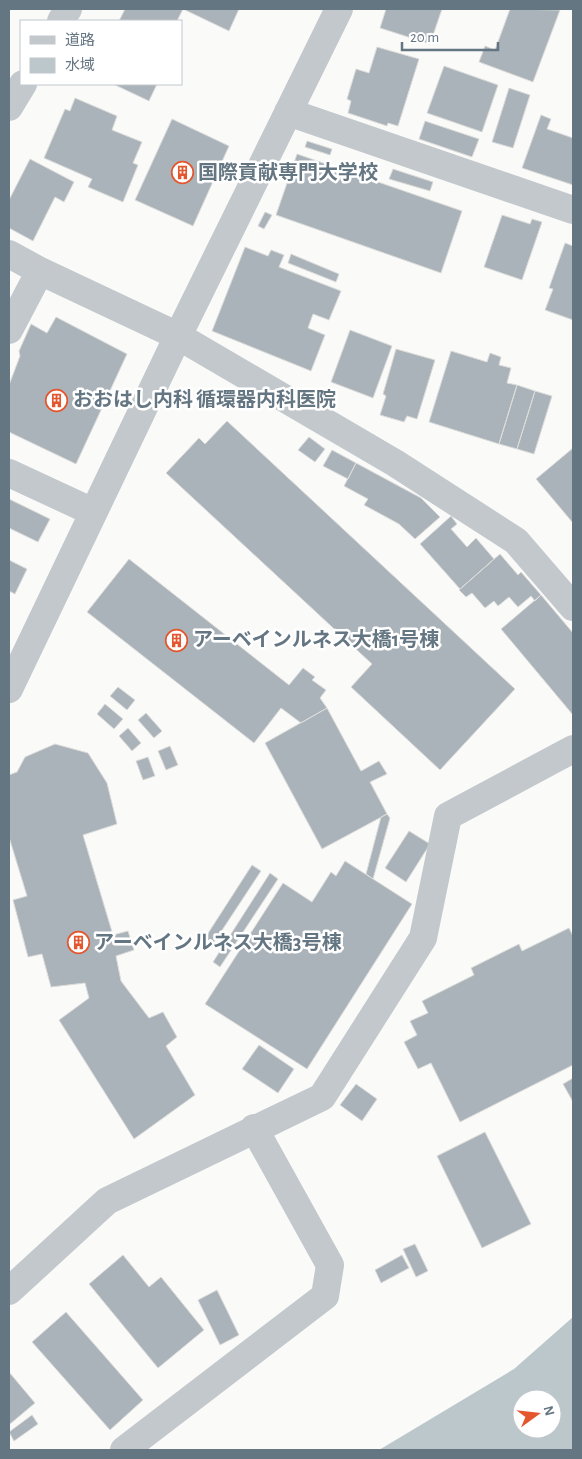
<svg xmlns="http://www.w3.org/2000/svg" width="582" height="1459" font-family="'Alegreya Sans','Noto Sans JP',sans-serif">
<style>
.water{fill:#bbc7cb;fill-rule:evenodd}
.building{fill:#aab3b9;stroke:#dcdcda}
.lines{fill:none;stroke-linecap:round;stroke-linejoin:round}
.minor{stroke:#c3c8cc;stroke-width:28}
.tertiary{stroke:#c3c8cc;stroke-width:28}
.labels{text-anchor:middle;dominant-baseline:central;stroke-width:5;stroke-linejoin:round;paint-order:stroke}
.poi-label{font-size:20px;font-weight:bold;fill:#657683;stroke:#fff;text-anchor:start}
</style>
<rect width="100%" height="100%" fill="#fafaf8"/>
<!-- water -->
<path class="water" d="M573,1317V1450H379L514,1369ZM522,1399H552V1429H522Z"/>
<!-- building -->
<path class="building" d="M125,9H183L177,21H119Z
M183,9H239L229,31Z
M386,9H442L430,44L380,28Z
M510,9L560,10L533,82L479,62L485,46L495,50Z
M377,47L419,59L398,126L388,123L387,126L348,113L351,101L347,99L356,69L369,73Z
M444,66L498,85L482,132L427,113Z
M113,84H157L149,101Z
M509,88L530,95L513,148L492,142Z
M75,98L117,116L112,130L142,142L133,163L138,165L123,202L88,187L92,179L44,158L65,109L70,111Z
M541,115L551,119L547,129L573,138V185L522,168Z
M172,119L229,146L193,226L135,200Z
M425,121L479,139L472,157L419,139Z
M307,141L332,149L330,155L305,147Z
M297,154L462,211L441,273L276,215Z
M30,159L74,182L64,202L55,197L33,241L9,228V200Z
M393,169L433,182L430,191L389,179Z
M265,212L272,215L264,229L258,226Z
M502,215L530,224L532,219L542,222L522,280L484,267Z
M565,243L573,246V320L545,310L553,289L549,288Z
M245,247L268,256L271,250L284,255L279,267L341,291L329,320L313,314L308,328L325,335L311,371L212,331Z
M291,254L339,274L336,282L288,263Z
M56,317L127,354L76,464L9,432V385L20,356L19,351L31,324L47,333Z
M350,330L392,346L373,398L331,382Z
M396,349L435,360L417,419L407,416L404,422L380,415L386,396L383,394Z
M451,351L487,362L490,353L501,357L499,365L511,368L507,383L517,385L499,444L429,422Z
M517,385L535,391L517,449L499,444Z
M535,391L552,396L534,454L517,449Z
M227,421L515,689L440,770L351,687L372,664L166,473L199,438L205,444Z
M309,437L325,449L315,462L298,450Z
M573,448V523L536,479Z
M332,450L356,463L348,479L323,466Z
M356,463L421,498L440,517L415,539L399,524L364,505L368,499L344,486Z
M9,499L50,519L38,542L9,528Z
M451,516L457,524L451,529L467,547L476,538L494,559L460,589L420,544Z
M500,554L518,575L521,572L541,595L535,601L531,596L518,607L509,597L498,606L494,601L485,608L472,593L466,597L459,590Z
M129,559L289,685L303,668L315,677L312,680L326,690L320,698L327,708L301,723L281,708L254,743L87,612Z
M9,560L27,569L15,594L9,591Z
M541,595L573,633V715L501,629Z
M118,687L135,700L127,710L110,696Z
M105,704L123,719L114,729L97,714Z
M327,708L361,771L379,761L387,774L370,782L387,814L322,849L265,743Z
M146,713L162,731L154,738L138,720Z
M128,728L141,743L132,751L119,736Z
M55,744L88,753L107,783L117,824L83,835L113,935L128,931L134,950L116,956L121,981L149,1018L163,1012L177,1037L166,1046L195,1095L134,1139L59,1020L89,998L85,983L51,987L42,954L28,957L13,900L27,896L9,837V775L17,772L25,757Z
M170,746L178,765L166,770L158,751Z
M148,757L155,776L143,780L136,761Z
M387,814L390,818L373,879L366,874L381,817Z
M409,831L430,844L406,882L385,868Z
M345,861L412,904L307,1069L205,1004L283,883L312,902L331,872L336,876Z
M252,865L261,871L213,944L205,938Z
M270,873L278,879L220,967L213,962Z
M569,928L573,936V1065L460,1122L431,1063L418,1069L404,1042L417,1035L410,1021L428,1013L422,1001L474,975L471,968L519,944L522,951Z
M259,1045L294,1069L278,1093L242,1069Z
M573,1078V1102L563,1084Z
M356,1084L377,1099L362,1121L340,1105Z
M485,1132L531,1224L482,1248L437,1156Z
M415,1244L428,1271L416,1277L403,1249Z
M123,1255L149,1287L161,1277L204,1330L158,1368L89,1284Z
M402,1255L409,1268L381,1283L375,1270Z
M217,1290L239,1335L220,1345L198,1300Z
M66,1312L143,1400L110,1430L32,1342Z
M9,1372L35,1403L10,1424L9,1423Z
M32,1415L38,1424L14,1441L9,1432Z"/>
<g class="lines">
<!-- minor -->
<path class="minor" d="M288,112L573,210
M9,254L40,271L178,336L395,463L516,541L573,607
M9,330L40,271
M9,473L93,512
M9,689L178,336L339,9
M9,1291L107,1201L322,1097L423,938L448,816L573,749
M124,1450L325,1296L330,1265L254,1128"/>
<!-- tertiary -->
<path class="tertiary" d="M61,21L68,9
M9,107L23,84"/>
</g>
<!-- icons -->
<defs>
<symbol id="building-ring" viewBox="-11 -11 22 22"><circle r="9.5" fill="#fff" stroke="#e4572e" stroke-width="1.5"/><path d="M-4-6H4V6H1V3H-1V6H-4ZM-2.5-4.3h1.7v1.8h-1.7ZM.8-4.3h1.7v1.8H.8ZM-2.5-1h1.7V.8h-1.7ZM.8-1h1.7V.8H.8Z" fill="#e4572e"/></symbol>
</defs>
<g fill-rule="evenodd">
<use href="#building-ring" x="170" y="160" width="25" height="25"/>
<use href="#building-ring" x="44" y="388" width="25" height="25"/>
<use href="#building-ring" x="164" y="628" width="25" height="25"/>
<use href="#building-ring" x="66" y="930" width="25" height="25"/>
</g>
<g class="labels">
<!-- poi labels -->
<g class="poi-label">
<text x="198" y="173">国際貢献専門大学校</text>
<text x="73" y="400">おおはし内科 循環器内科医院</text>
<text x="193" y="640">アーベインルネス大橋1号棟</text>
<text x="94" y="943">アーベインルネス大橋3号棟</text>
</g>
</g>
<!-- border -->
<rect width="582" height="1459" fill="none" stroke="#657683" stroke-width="20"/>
<!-- legend -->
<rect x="20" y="20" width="162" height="65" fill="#ffffff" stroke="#c1c8cd"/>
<rect x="30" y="36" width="25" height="8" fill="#c3c8cc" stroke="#c1c8cd"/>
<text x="65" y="45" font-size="15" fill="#657683">道路</text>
<rect x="30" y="58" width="25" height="15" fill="#bbc7cb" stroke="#c1c8cd"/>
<text x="65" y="70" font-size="15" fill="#657683">水域</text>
<!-- north arrow -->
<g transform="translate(537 1414) rotate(75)"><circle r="24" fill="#ffffff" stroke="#c1c8cd"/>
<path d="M0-4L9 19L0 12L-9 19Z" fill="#e4572e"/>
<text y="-8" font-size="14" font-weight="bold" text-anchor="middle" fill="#657683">N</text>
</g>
<!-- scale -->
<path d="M402 42v8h96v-8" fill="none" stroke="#657683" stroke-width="2.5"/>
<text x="410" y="42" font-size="15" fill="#657683" stroke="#ffffff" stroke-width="4" paint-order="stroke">20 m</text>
</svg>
